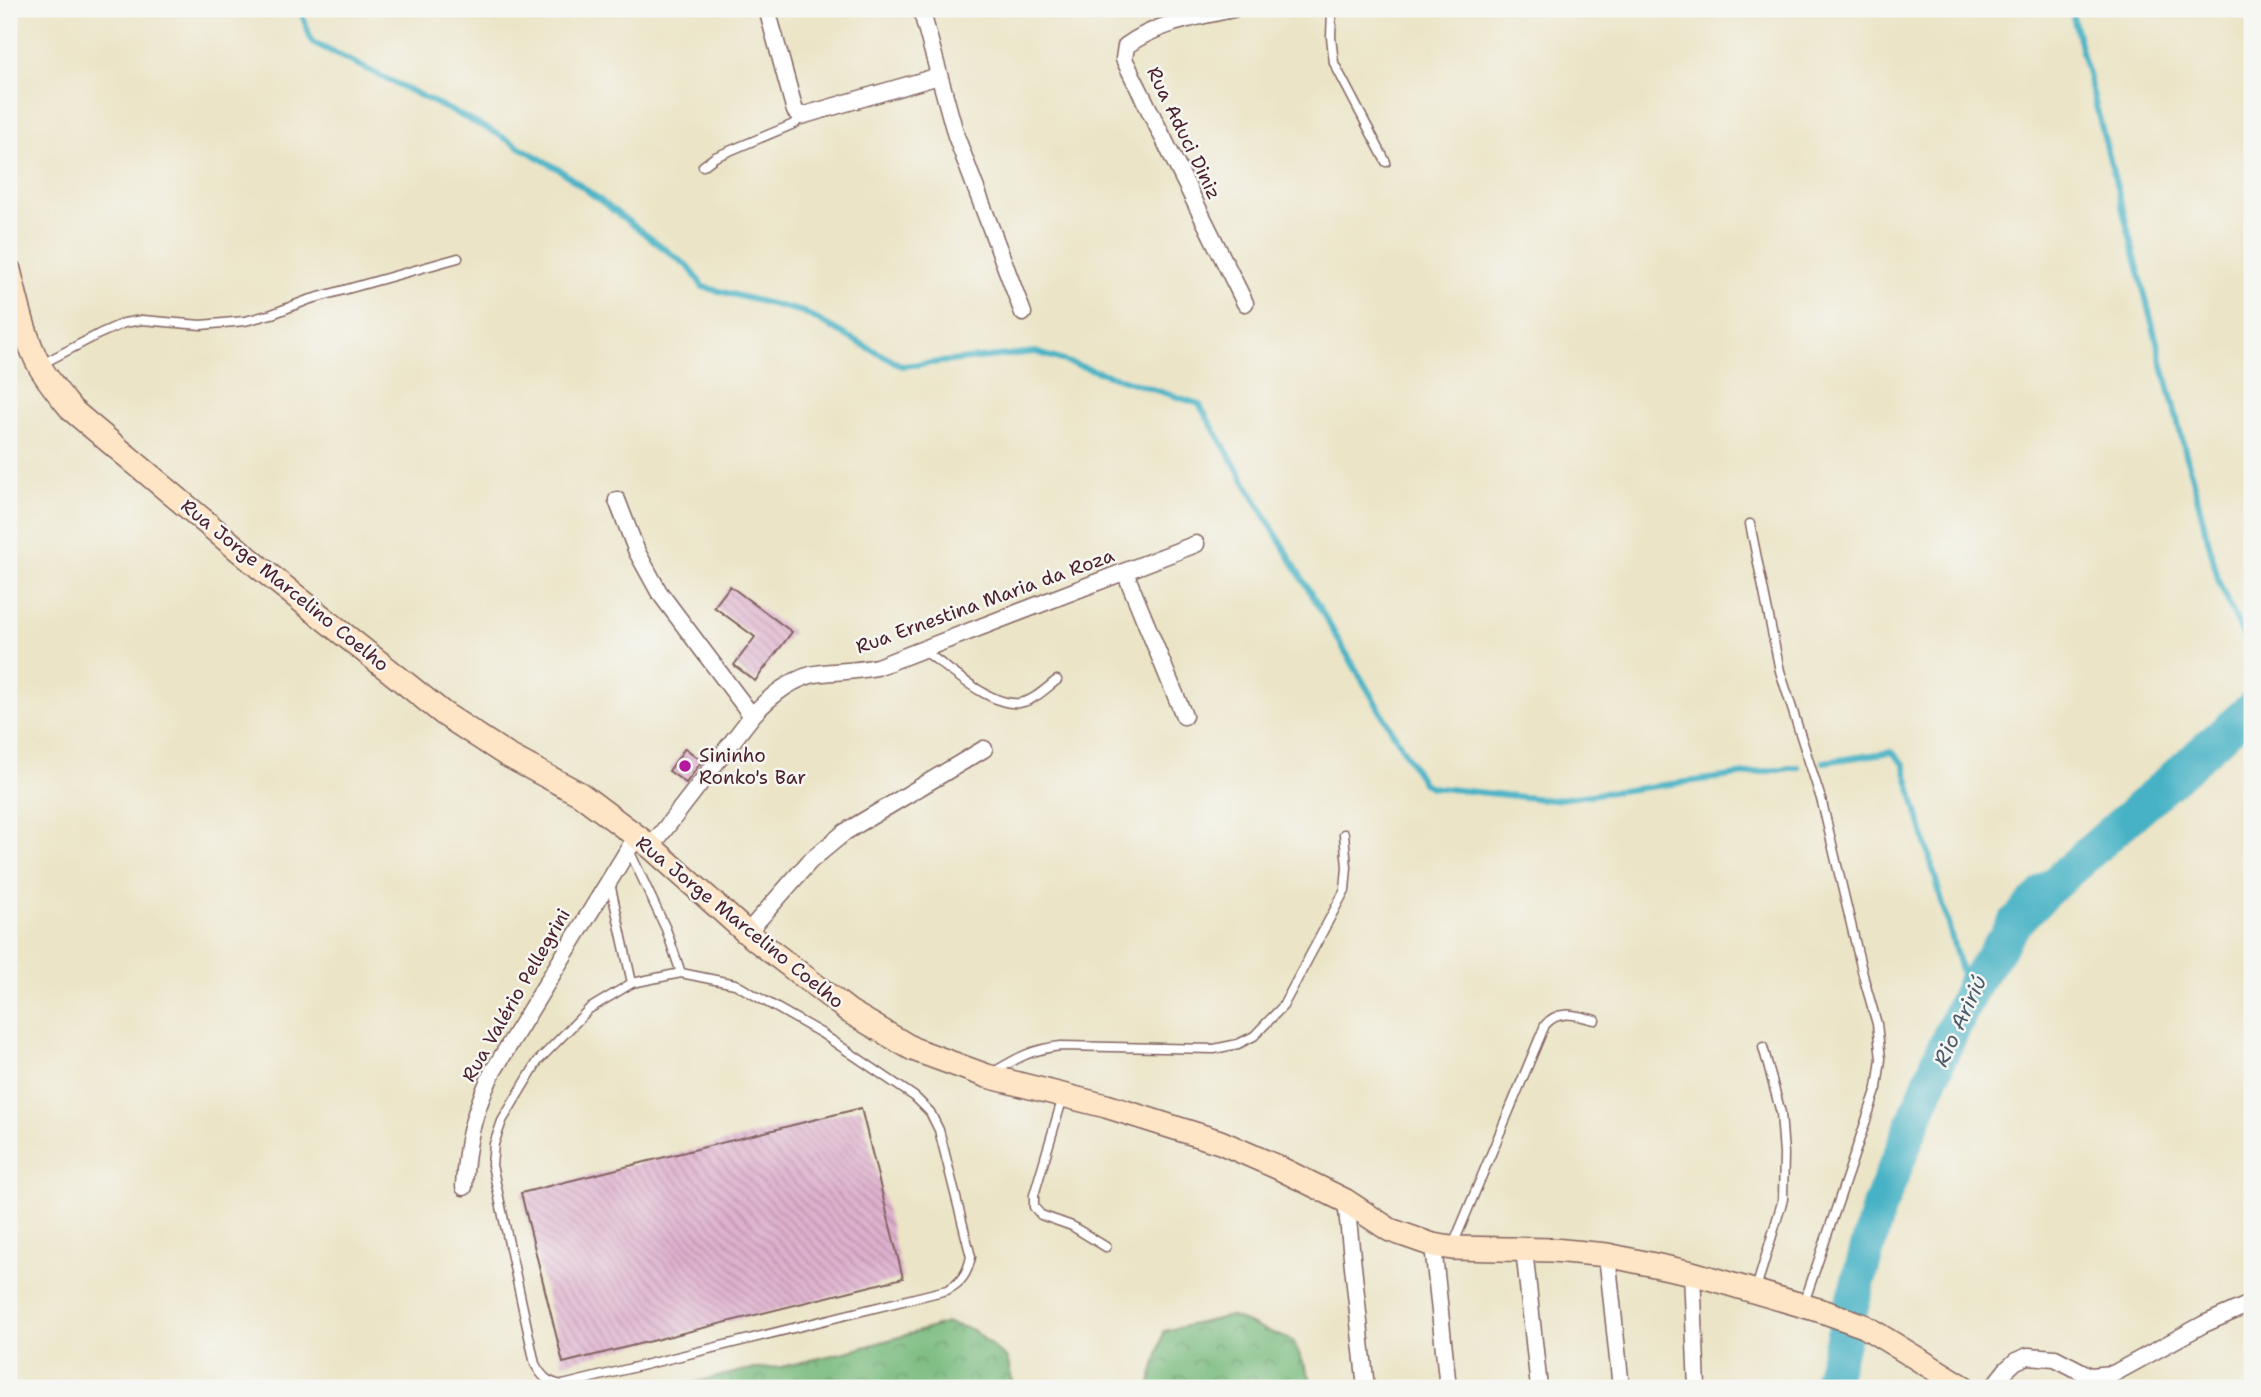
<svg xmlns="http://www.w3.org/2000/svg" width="2261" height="1397" font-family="'Shantell Sans',sans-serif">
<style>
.forest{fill:url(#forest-crowns);stroke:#616c54;stroke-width:2}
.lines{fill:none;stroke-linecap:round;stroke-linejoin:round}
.stream{stroke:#47b2c5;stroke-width:6}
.river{stroke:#47b2c5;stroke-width:35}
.building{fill:url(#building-back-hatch)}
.lane-casing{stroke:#826461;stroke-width:11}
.street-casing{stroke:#826461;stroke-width:19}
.secondary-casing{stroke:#826461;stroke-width:26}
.lane{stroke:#fff;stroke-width:8}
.street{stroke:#fff;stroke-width:16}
.secondary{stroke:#fee5c5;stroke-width:23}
.poi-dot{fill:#b5179e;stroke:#f6f6f2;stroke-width:2.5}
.labels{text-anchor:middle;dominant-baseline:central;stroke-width:5;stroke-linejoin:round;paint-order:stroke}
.street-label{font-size:19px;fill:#4a1f2b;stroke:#f6f6f2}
.poi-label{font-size:19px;fill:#4a1f2b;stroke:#f6f6f2;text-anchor:start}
.water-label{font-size:21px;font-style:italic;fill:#495a69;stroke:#f6f6f2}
</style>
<defs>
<pattern id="forest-crowns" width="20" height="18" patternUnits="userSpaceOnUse" patternTransform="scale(1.75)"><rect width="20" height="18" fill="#78ba7d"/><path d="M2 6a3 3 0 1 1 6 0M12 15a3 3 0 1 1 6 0" fill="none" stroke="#649767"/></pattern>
<pattern id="building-back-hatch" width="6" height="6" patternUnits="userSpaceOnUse" patternTransform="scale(1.75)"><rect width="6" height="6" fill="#dfb1ce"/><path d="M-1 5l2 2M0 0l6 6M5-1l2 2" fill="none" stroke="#b78fa7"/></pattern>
</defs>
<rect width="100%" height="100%" fill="#f6f6f2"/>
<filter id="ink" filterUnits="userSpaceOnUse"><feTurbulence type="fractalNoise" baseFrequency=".0143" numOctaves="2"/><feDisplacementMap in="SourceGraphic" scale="14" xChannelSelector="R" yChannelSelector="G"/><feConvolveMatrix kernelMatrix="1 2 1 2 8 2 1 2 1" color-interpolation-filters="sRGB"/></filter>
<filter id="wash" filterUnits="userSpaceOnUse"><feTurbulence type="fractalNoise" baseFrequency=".00686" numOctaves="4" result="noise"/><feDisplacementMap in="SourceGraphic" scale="28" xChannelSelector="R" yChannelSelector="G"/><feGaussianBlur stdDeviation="1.57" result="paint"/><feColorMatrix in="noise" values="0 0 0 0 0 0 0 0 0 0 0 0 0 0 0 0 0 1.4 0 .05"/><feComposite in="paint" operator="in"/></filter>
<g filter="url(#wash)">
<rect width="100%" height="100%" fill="#ebe4c6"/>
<!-- forest -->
<path class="forest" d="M1230,1316L1293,1341L1315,1388H1149L1164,1331Z
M947,1323L973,1330L1007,1359L1014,1388H672L745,1370L781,1367L854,1350Z"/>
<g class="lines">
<!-- stream -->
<path class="stream" d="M300,9L312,42L492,131L560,170L690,268L703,287L803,312L902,366L1036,352L1199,404L1423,783L1430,787L1552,800L1798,767
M2071,9L2219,582L2252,655
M1824,762L1892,752L1904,764L1961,971L1967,981L1974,983"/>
<!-- river -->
<path class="river" d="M1829,1388L1878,1210L1939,1059L1974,983L2015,923L2046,891L2252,708"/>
</g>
<g id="blocks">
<!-- building -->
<path class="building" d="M730,586L792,632L755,681L734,665L755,637L714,607Z
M685,748L702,761L686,783L669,771Z
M861,1108L903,1278L563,1363L521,1193Z"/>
</g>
</g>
<g filter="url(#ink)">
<use href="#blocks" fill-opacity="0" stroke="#826461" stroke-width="2"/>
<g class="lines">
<defs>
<path id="lane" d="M1332,9L1331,37L1334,63L1386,162
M703,166L715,157L789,126L796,123L801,116
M42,364L99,334L124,323L142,320L201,325L245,321L272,314L308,300L458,258
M1750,524L1780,671L1822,802L1864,979L1877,1024L1881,1059L1877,1088L1804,1303
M923,650C946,666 991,707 1019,703C1034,701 1045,689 1057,680
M629,850L666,929L681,973
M610,883L632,983
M681,973L735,984L821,1033L915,1097L930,1112L939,1130L971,1257C967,1274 962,1282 947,1290L563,1385C548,1383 542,1377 535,1364L492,1165L494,1144L502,1121L538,1061L589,1009L632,983Z
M992,1073C1017,1058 1032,1049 1061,1046L1214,1049L1238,1044L1254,1036L1283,1006L1345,890L1347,867L1344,834
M1063,1097L1034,1195V1207L1041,1215L1072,1226L1106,1247
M1453,1245L1545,1025C1559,1008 1577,1016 1595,1020
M1756,1289L1783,1199L1784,1154L1781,1113L1763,1047"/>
<path id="street" d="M767,9L795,111L801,116L939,76
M921,9L956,136L1023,313
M1233,9C1196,17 1157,23 1126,46L1124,59L1245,303
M617,500L637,552L659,592L752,716
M1125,572L1184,716
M651,847L752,716C769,697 795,675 822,673C841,671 858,671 877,667L1196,544
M747,933L810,861L845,832L984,749
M464,1187C466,1142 473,1114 492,1073L636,837
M1346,1201L1366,1388
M1433,1245L1448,1388
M1524,1249L1539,1388
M1607,1255L1621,1388
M1692,1273L1697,1388
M1992,1388L2007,1369L2016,1361L2028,1356L2055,1358L2090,1376L2113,1374L2204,1324L2252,1303"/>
<path id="secondary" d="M9,270C17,302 24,336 39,365C48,381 60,395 72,410L259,567L444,714L507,755L580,794L651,847L747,933L811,982L850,1012L913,1049L987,1076L1106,1106L1220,1142L1277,1167L1346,1201L1390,1230L1433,1245L1452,1248L1553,1250L1607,1255L1692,1273L1825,1312L1864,1326L1965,1388"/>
</defs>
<!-- lane casing -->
<use href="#lane" class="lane-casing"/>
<!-- street casing -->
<use href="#street" class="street-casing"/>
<!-- secondary casing -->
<use href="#secondary" class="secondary-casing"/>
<!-- lane -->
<use href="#lane" class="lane"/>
<!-- street -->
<use href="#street" class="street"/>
<!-- secondary -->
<use href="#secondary" class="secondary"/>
</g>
</g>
<!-- markers -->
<circle class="poi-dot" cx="685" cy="766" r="7"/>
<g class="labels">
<!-- street labels -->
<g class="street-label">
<text transform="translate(1184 133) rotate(64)">Rua Aduci Diniz</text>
<text transform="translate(285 585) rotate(39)">Rua Jorge Marcelino Coelho</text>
<text transform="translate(985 601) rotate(-20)">Rua Ernestina Maria da Roza</text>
<text transform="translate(740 922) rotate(39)">Rua Jorge Marcelino Coelho</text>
<text transform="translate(516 995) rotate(-60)">Rua Valério Pellegrini</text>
</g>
<!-- poi labels -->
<g class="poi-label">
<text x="699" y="755">Sininho<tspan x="699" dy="22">Ronko's Bar</tspan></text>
</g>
<!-- water labels -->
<g class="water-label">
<text transform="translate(1960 1021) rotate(-65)">Rio Aririú</text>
</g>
</g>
<!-- margin -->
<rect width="2261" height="1397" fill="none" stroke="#f6f6f2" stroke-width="35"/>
</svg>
